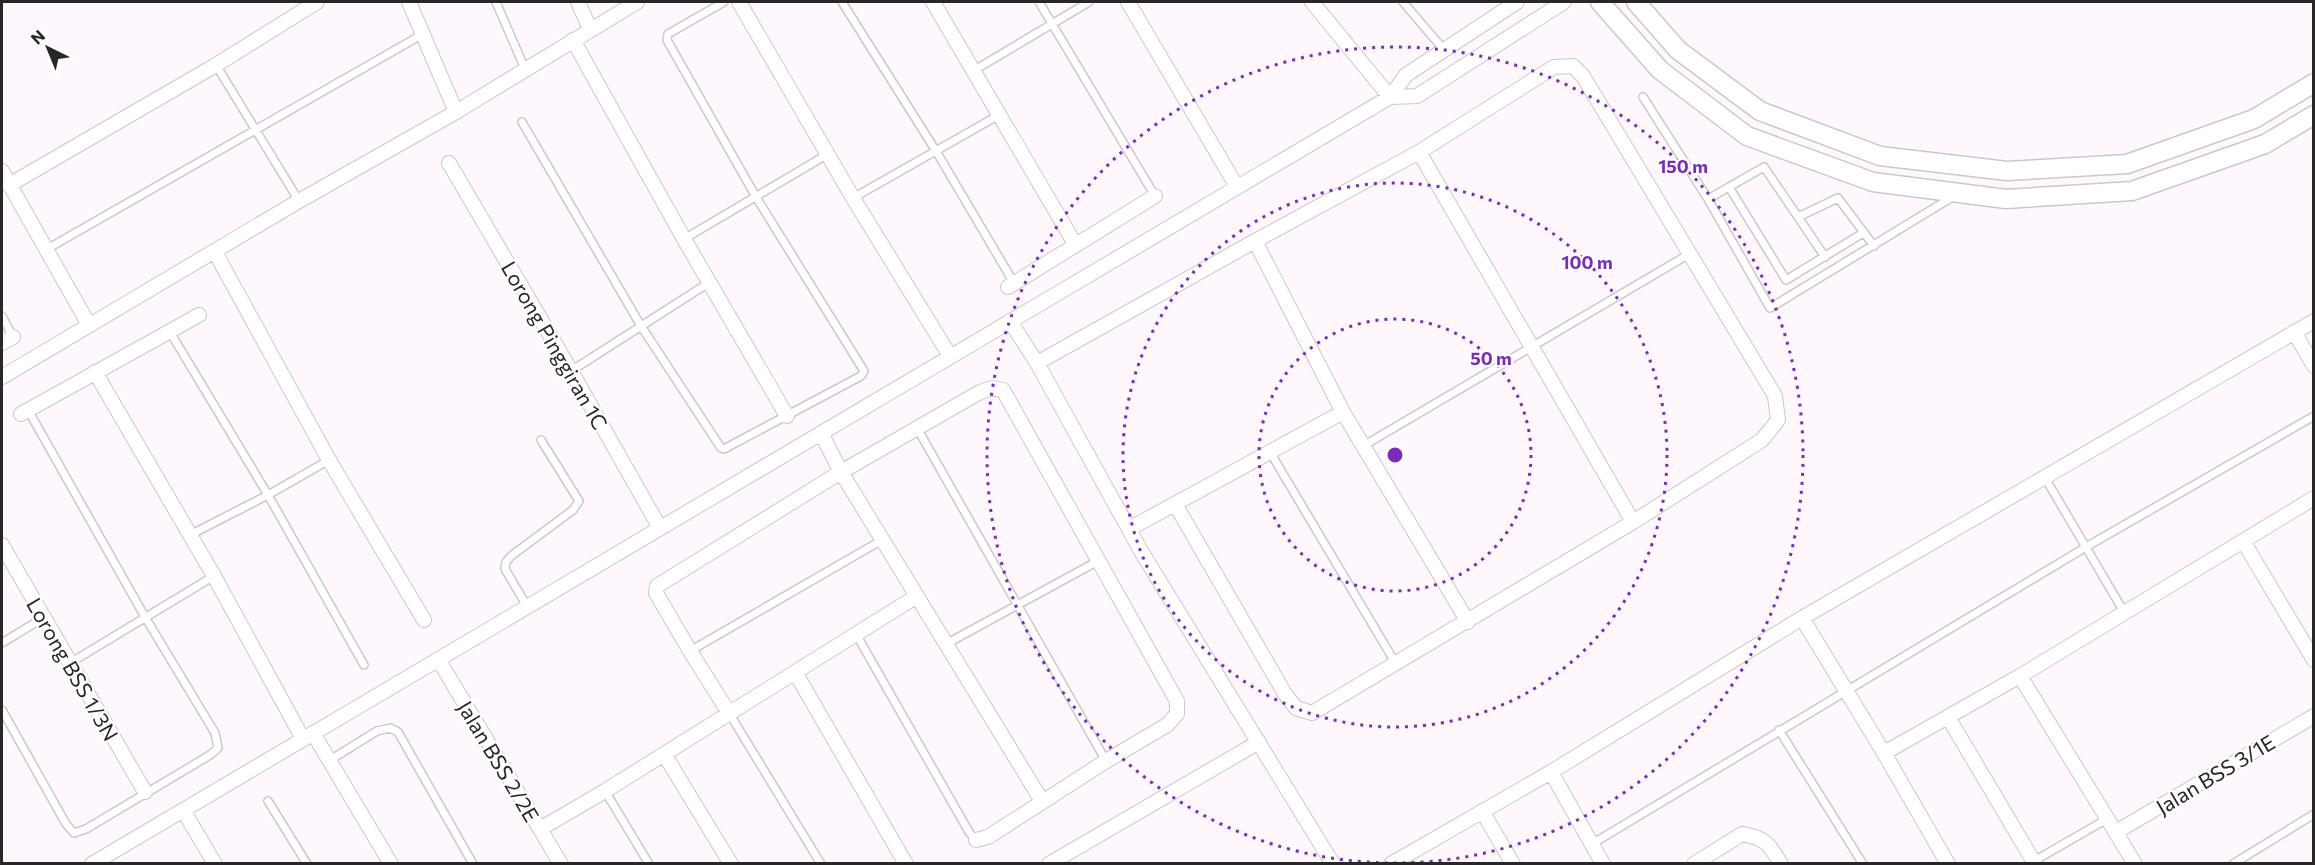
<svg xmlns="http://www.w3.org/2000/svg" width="2315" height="865" font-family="Commissioner,sans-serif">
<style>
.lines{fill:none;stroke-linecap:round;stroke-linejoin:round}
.service-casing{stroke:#cec6cd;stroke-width:10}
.minor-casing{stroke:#cec6cd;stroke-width:16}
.tertiary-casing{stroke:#cec6cd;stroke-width:21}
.service{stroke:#fff;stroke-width:7}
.minor{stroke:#fff;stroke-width:14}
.tertiary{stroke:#fff;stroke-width:18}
.ring{fill:none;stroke:#7b2cbf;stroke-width:3;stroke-dasharray:3 6}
.labels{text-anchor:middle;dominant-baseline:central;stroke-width:4.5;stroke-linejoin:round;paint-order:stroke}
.street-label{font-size:21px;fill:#292629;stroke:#fff}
.centre{fill:#7b2cbf;stroke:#fff;stroke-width:3}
.ring-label{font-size:18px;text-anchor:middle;font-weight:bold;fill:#7b2cbf;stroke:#fff;stroke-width:4.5;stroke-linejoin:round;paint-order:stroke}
</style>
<rect width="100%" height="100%" fill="#fff7fe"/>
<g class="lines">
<defs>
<path id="service" d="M496,2L525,69
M842,2L936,151L1014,283
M1039,2L1155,196
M1403,2L1444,50
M216,65L299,201
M973,71L1089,2
M1643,97L1708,199L1770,308L1954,196
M522,122L641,326L721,448L724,449L861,376L864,371L756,197L667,40L668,34L724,2
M1729,187L1786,280L1863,233
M853,198L999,115
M1708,199L1764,167L1798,217L1838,198L1874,246
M1798,217L1825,257
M684,239L828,154
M47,249L423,34
M2,316L13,337
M170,332L268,495L364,665
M571,371L710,282
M917,428L1106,761
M1363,446L1691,253
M1270,452L1396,664
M2044,476L2124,612
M190,535L268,495L329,460
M527,606L505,569L506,562L511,556L573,510L579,501L541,440
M856,634L969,832L976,840
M2,643L43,618
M946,644L1098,561
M690,651L882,540
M70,663L214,576
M2,710L66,824L74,833L86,829L210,755L218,748L215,733L145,617L28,410
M729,713L821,864
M1779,730L1863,864
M330,760L377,731L390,728L398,732L473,864
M605,791L649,864
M268,801L307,864
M1592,844L2086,547L2314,416
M2034,861L2107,819
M2233,864L2314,814"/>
<path id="minor" d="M409,2L456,112
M578,2L590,29
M739,2L853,198L950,356
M933,2L1075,244
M1128,2L1237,187
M1312,2L1390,97
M573,40L684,239L787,416
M1390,97L1417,96L1564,2
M1419,152L1633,522
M449,163L571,371L660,528
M2,171L89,325
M9,185L216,65L317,2
M1255,241L1343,412L1468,622
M215,252L329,460L424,620
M1008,287L1155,196
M1010,321L1037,363L1141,551L1333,864
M2294,332L2314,366
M2,343L13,337
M1037,363L1255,241L1419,152L1554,67L1573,66L1583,76L1775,396L1778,420L1762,440L1633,522L1312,713L1296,708L1285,694L1175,504
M95,372L214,576L303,739
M2,377L299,201L456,112L637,2
M21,414L199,315
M821,433L841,472L1042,801
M1129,529L1343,412
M2243,541L2314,660
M2,545L145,792
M1802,618L1884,753L2020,676L2314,498
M438,659L561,864
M795,672L906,864
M2020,676L2135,864
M729,713L690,651L656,593L657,586L841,472L980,392L992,388L1003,390L1177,701V714L1167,725L1106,761L988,837L976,840
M1948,717L2035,864
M313,733L391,864
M1884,753L1948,864
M664,754L731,864
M1551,772L1603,864
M183,810L215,864
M1482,811L1513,864
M540,829L605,791L917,596
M2116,832L2314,716
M92,864L1390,97L1406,75L1517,2
M1049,864L1259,742
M1391,864L1551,772L1802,618L2314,321
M1694,864L1742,834C1766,838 1769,844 1781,864"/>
<path id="tertiary" d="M1600,2L1660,70L1747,136L1873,182L2006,199L2132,191L2265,144L2314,115
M1636,2L1678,50L1760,111L1880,156L2007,171L2127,164L2254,119L2314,83"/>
</defs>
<!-- service casing -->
<use href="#service" class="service-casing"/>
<!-- minor casing -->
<use href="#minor" class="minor-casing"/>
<!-- tertiary casing -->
<use href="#tertiary" class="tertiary-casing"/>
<!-- service -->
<use href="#service" class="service"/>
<!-- minor -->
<use href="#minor" class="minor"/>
<!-- tertiary -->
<use href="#tertiary" class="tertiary"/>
</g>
<!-- distance rings -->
<g class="ring">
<circle cx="1395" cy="455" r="136"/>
<circle cx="1395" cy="455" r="272"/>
<circle cx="1395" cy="455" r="408"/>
</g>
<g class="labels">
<!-- street labels -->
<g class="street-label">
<text transform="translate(555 345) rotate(60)">Lorong Pinggiran 1C</text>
<text transform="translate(73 669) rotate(60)">Lorong BSS 1/3N</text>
<text transform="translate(499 761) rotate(59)">Jalan BSS 2/2E</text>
<text transform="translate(2215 774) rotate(-31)">Jalan BSS 3/1E</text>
</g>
</g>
<circle cx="1395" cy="455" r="9" class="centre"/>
<g class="ring-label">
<text x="1683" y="173">150 m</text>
<text x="1587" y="269">100 m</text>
<text x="1491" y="365">50 m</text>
</g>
<!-- border -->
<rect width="2315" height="865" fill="none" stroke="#292629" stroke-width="6"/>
<!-- north arrow -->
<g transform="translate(48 48) rotate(317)" stroke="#ffffff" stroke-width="4.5" paint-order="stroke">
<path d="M0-4.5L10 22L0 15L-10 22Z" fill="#292629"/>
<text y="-9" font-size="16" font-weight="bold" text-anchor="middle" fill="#292629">N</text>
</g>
</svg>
